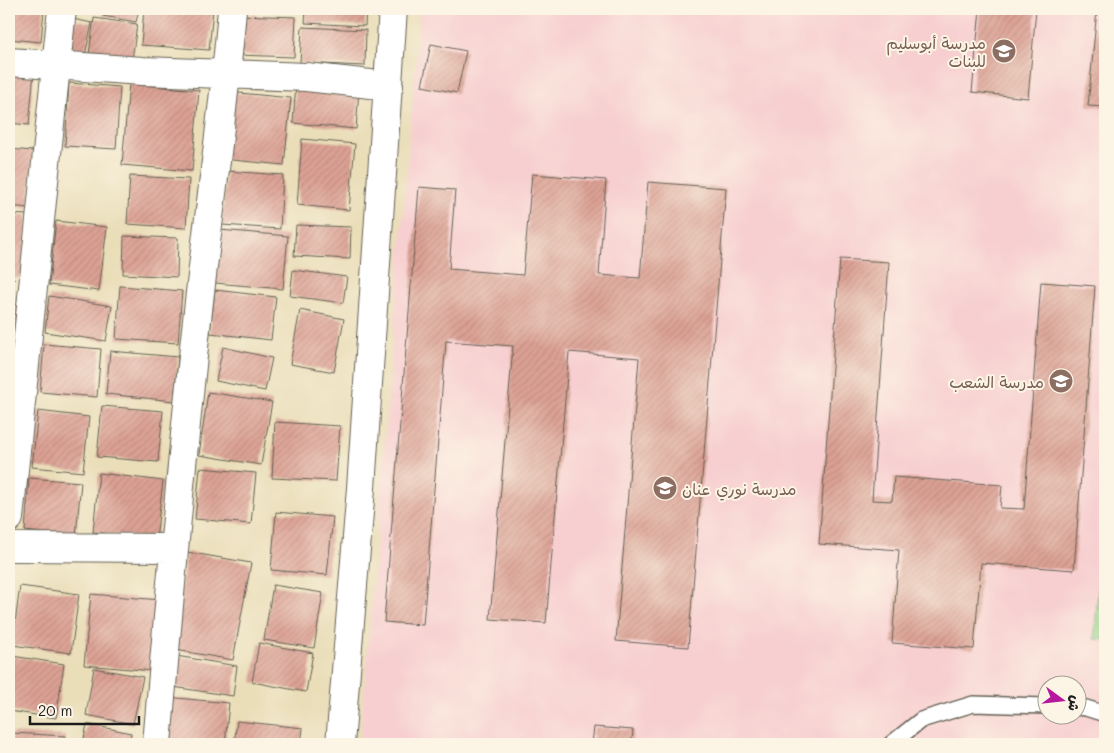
<svg xmlns="http://www.w3.org/2000/svg" width="1114" height="753" font-family="Mali,'Playpen Sans Arabic',sans-serif">
<style>
.built{fill:#f7cfd0;fill-rule:evenodd}
.green{fill:#8fd28a;stroke:#567753}
.building{fill:url(#building-hatch)}
.lines{fill:none;stroke-linecap:round;stroke-linejoin:round}
.lane-casing{stroke:#646053;stroke-width:18}
.street-casing{stroke:#646053;stroke-width:30}
.lane{stroke:#fff;stroke-width:15}
.street{stroke:#fff;stroke-width:28}
.labels{text-anchor:middle;dominant-baseline:central;stroke-width:4;stroke-linejoin:round;paint-order:stroke}
.education-label{font-size:16px;fill:#785e54;stroke:#fcf5e5;text-anchor:end}
</style>
<defs>
<pattern id="building-hatch" width="6" height="6" patternUnits="userSpaceOnUse" patternTransform="scale(1.25)"><rect width="6" height="6" fill="#dca194"/><path d="M-1 1l2-2M0 6l6-6M5 7l2-2" fill="none" stroke="#bc8a7f"/></pattern>
</defs>
<rect width="100%" height="100%" fill="#fcf5e5"/>
<filter id="ink" filterUnits="userSpaceOnUse"><feTurbulence type="fractalNoise" baseFrequency=".02" numOctaves="2"/><feDisplacementMap in="SourceGraphic" scale="10" xChannelSelector="R" yChannelSelector="G"/><feConvolveMatrix kernelMatrix="1 2 1 2 8 2 1 2 1" color-interpolation-filters="sRGB"/></filter>
<filter id="wash" filterUnits="userSpaceOnUse"><feTurbulence type="fractalNoise" baseFrequency=".0096" numOctaves="4" result="noise"/><feDisplacementMap in="SourceGraphic" scale="20" xChannelSelector="R" yChannelSelector="G"/><feGaussianBlur stdDeviation="1.12" result="paint"/><feColorMatrix in="noise" values="0 0 0 0 0 0 0 0 0 0 0 0 0 0 0 0 0 1.4 0 .05"/><feComposite in="paint" operator="in"/></filter>
<g filter="url(#wash)">
<rect width="100%" height="100%" fill="#eadeb9"/>
<!-- built -->
<path class="built" d="M420,9H1105V744H360ZM1046,686H1076V716H1046Z"/>
<!-- green -->
<path class="green" d="M1105,516V640L1094,639Z"/>
<g id="blocks">
<!-- building -->
<path class="building" d="M9,9H44L41,42L9,39Z
M104,9H139L136,22L103,16Z
M144,9H162V12L187,14V9H213L209,50L141,45Z
M306,9H366L365,26L305,23Z
M980,9H1036L1028,98L972,92Z
M1097,9H1105V107L1088,106Z
M239,15L296,17L294,57L237,55Z
M94,18L137,24L132,60L89,54Z
M73,19L92,23L84,60L66,57Z
M302,27L366,30L365,66L300,63Z
M431,44L466,51L457,93L422,86Z
M9,69L34,72L29,125L9,123Z
M69,83L120,87L116,149L65,146Z
M129,84L199,90L192,171L122,165Z
M296,84L359,90L356,129L293,123Z
M229,92L291,98L284,165L222,159Z
M302,139L355,144L349,210L297,205Z
M9,149L33,151L29,208L9,206Z
M226,171L283,175L280,229L222,225Z
M532,174L606,180L599,275L640,278L648,182L726,188L688,647L616,641L639,358L569,352L546,623L490,619L513,346L446,341L423,625L384,622L419,187L455,190L449,269L523,275Z
M130,176L189,179L186,228L127,224Z
M9,214L27,215L23,279L9,278Z
M56,221L107,227L99,291L49,285Z
M296,225L351,227L350,259L294,256Z
M220,230L288,236L283,289L215,283Z
M124,236L178,238L177,277L123,274Z
M840,259L889,262L872,500L892,501L894,477L1002,485L1000,508L1024,509L1041,282L1095,286L1074,570L981,563L974,649L892,643L899,550L819,544Z
M293,270L347,277L343,303L290,296Z
M120,286L182,291L178,343L116,339Z
M215,290L276,297L271,340L210,333Z
M49,296L112,306L106,341L45,332Z
M9,304L30,306L27,340L9,339Z
M300,310L344,319L334,372L290,364Z
M44,344L101,349L97,397L40,392Z
M223,347L272,358L265,391L216,381Z
M110,351L178,357L174,401L106,394Z
M9,352L13,353L10,372H9Z
M208,392L272,402L261,465L199,455Z
M102,406L163,411L158,462L97,457Z
M38,411L89,417L83,472L32,467Z
M275,422L340,426L336,481L272,478Z
M200,468L256,473L251,524L195,519Z
M99,473L163,481L156,539L93,532Z
M29,478L81,482L76,536L25,531Z
M276,512L333,517L327,575L271,570Z
M187,552L251,563L233,660L170,649Z
M273,585L323,593L314,648L264,640Z
M20,586L79,594L71,653L12,645Z
M91,594L160,600L154,671L84,665Z
M259,643L313,653L306,692L252,682Z
M170,655L237,666L233,696L166,686Z
M12,656L64,664L56,718L9,711V680Z
M94,668L143,677L133,724L86,715Z
M167,697L229,703L225,744H162Z
M237,721L303,728L301,744H234Z
M87,724L131,733L129,744H83Z
M594,727L633,730L632,744H592Z
M12,733L66,736L65,744H11Z"/>
</g>
</g>
<g filter="url(#ink)">
<use href="#blocks" fill-opacity="0" stroke="#646053" stroke-width="1"/>
<g class="lines">
<defs>
<path id="lane" d="M1076,707L1086,708L1105,714
M891,744L921,720L973,704L1046,706"/>
<path id="street" d="M9,62L143,71L306,77L389,86
M9,518L62,9
M9,547L173,548
M157,744C169,603 181,461 197,320C208,216 224,113 232,9
M340,744L361,488L393,9"/>
</defs>
<!-- lane casing -->
<use href="#lane" class="lane-casing"/>
<!-- street casing -->
<use href="#street" class="street-casing"/>
<!-- lane -->
<use href="#lane" class="lane"/>
<!-- street -->
<use href="#street" class="street"/>
</g>
</g>
<!-- icons -->
<defs>
<symbol id="school-disc" viewBox="-11 -11 22 22"><circle r="9.5" fill="#8d6e63" stroke="#fcf5e5"/><path d="M0-5L7-2L0 1L-7-2ZM-4 1L0 2.5L4 1V4Q0 6-4 4Z" fill="#fff"/></symbol>
</defs>
<g fill-rule="evenodd">
<use href="#school-disc" x="990" y="37" width="28" height="28"/>
<use href="#school-disc" x="1047" y="367" width="28" height="28"/>
<use href="#school-disc" x="651" y="474" width="28" height="28"/>
</g>
<g class="labels">
<!-- education labels -->
<g class="education-label">
<text x="986" y="42">مدرسة أبوسليم<tspan x="986" dy="18">للبنات</tspan></text>
<text x="1044" y="381">مدرسة الشعب</text>
<text x="682" y="488" text-anchor="start">مدرسة نوري عنان</text>
</g>
</g>
<!-- margin -->
<rect width="1114" height="753" fill="none" stroke="#fcf5e5" stroke-width="30"/>
<!-- north arrow -->
<g transform="translate(1062 700) rotate(105)"><circle r="24" fill="#fcf5e5" stroke="#a29e95"/>
<path d="M0-4L9 19L0 12L-9 19Z" fill="#b5179e"/>
<text y="-8" font-size="14" font-weight="bold" text-anchor="middle" fill="#1c1c1c">ش</text>
</g>
<!-- scale -->
<path d="M30 716v8h109v-8" fill="none" stroke="#1c1c1c" stroke-width="2.5"/>
<text x="38" y="716" font-size="15" fill="#1c1c1c" stroke="#fcf5e5" stroke-width="4" paint-order="stroke">20 m</text>
</svg>
